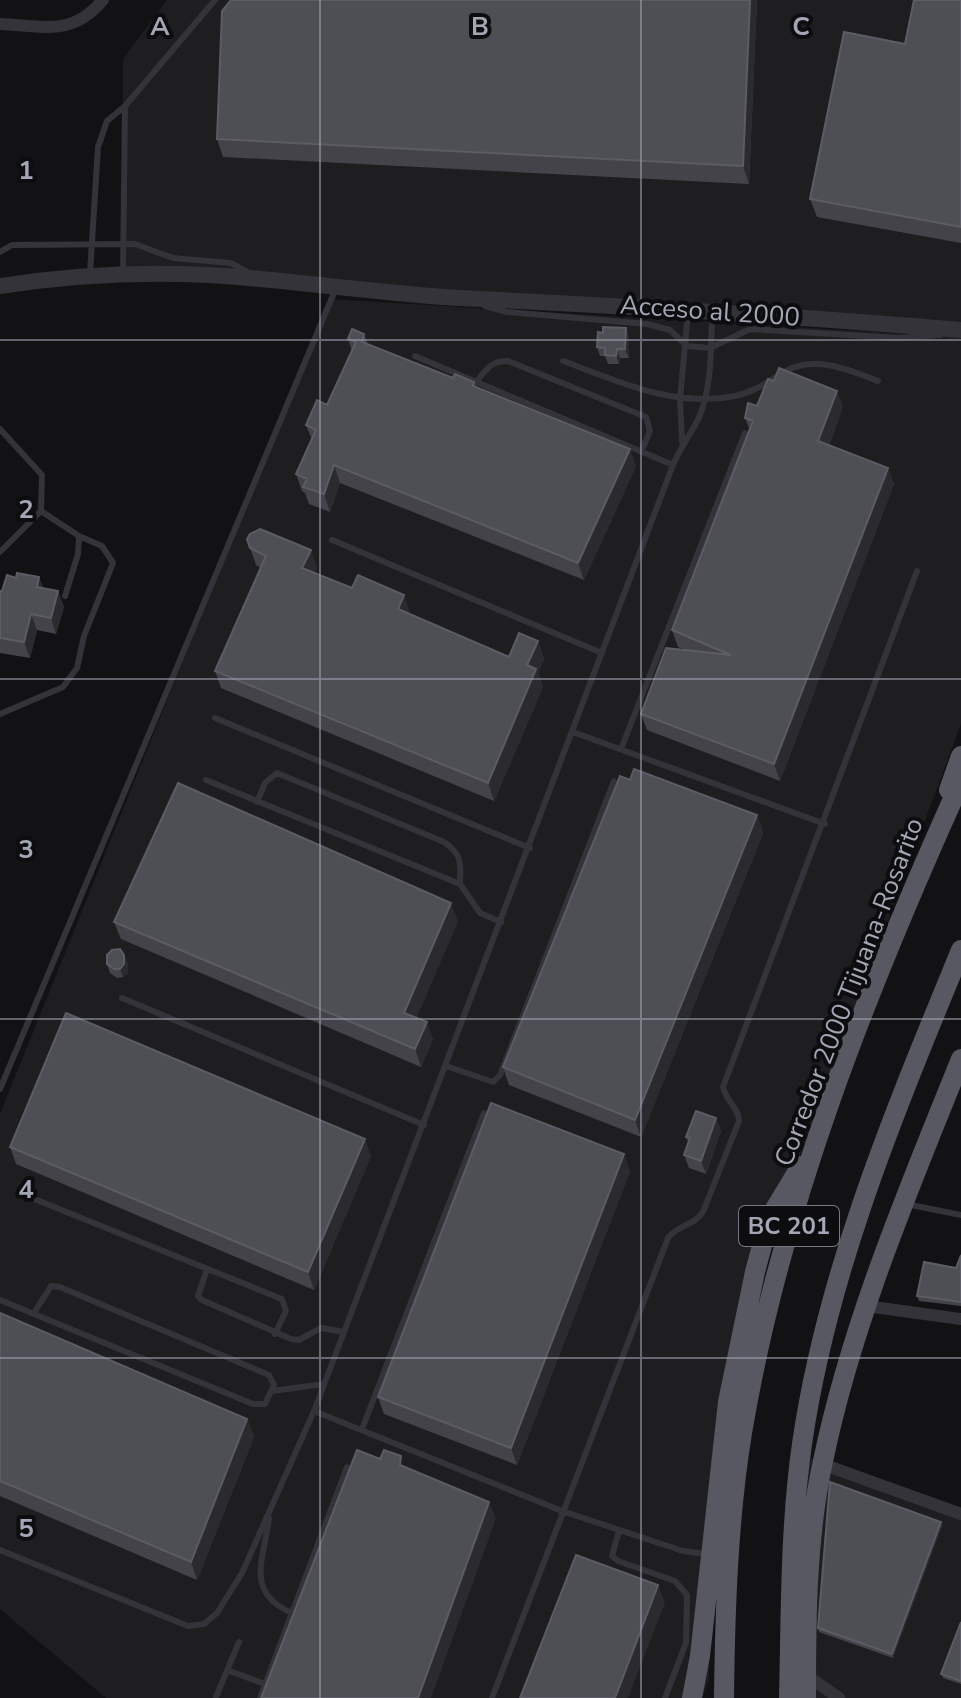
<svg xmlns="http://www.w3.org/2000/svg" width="961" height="1698" font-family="'Nunito Sans',sans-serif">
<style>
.built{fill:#1e1e21}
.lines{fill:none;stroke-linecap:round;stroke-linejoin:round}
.service{stroke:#333339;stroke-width:6}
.minor{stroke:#333339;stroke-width:12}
.tertiary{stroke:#333339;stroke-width:16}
.trunk{stroke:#575861;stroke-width:20}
.wall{fill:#434349}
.shaded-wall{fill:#2b2b2f}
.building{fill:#4e4e55;stroke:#5b5c64;stroke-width:2}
.grid{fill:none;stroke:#a3a7b5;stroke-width:2;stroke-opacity:0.55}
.labels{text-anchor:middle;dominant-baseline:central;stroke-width:8;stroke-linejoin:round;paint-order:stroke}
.shield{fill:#0d0d0f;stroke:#767983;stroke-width:2}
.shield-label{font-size:24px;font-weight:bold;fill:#a3a7b5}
.street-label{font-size:26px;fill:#a3a7b5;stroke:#0d0d0f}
.grid-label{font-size:26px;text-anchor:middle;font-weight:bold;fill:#a3a7b5;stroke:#0d0d0f;stroke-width:8;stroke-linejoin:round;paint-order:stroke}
</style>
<rect width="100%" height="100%" fill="#121214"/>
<!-- built -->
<path class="built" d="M167,0H961V330L123,275V59Z
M329,299L961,337V724L758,1269L710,1486L709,1679L702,1698H106L0,1609V1114Z
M809,1458L961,1511V1698H807L802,1545Z"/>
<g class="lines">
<!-- service -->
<path class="service" d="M0,252L12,245L135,244L173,258L231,263L251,274
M90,273L98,147L107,121L125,106L215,0
M123,274L125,106
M485,306L507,312L647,324L670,330L687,346L710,348L750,329L899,338L940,335
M415,356L673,465
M563,361C620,382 673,408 735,396C754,392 768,382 784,372C812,354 850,370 878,381
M476,382C486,370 492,360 508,361L646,417L650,431L641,452
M0,429L42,475L41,511L0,552
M682,441L680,399L688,313
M41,511L79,536L78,554L65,596
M332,540L602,653
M0,714L63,687L77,668L84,636L113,563L102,546L79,536
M215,718L530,848
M573,732L825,824
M621,749L745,433
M206,780L460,884L480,913L501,922
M257,802L265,783L277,773L444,842C462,854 461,863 460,884
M122,998L424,1125
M446,1066L493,1082L500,1075L614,781
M0,1089L336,288
M22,1194L282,1299L286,1311L275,1334
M906,1204L961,1215
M207,1269L198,1296L202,1300L291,1339L299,1340L321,1328L344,1332
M0,1300L253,1404H265L274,1385L269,1375L60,1287L51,1286L34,1313
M272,1391L324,1384
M314,1411L562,1511L683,1551L706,1554
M362,1429L484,1113
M269,1518C264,1560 244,1592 292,1613
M619,1531L612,1556L618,1561L675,1581L687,1595L686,1643L665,1698
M0,1550L188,1626L204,1624L217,1613L242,1573L314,1411L673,465C680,447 693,432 700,415C712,385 711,345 712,313
M227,1670L265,1684
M216,1697L239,1642
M260,1698L347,1467
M492,1698L668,1238C677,1225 694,1226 703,1212L739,1121C739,1108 726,1101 723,1087L917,571"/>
<!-- minor -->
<path class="minor" d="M0,24C44,26 72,37 103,0
M866,1306L961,1319
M822,1464L961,1514
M806,1675L839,1698"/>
<!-- tertiary -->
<path class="tertiary" d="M0,286C85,273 174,270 260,279C326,285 392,294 459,298C627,306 794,316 961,330"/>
<!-- trunk -->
<path class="trunk" d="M949,790L961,756
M692,1698L700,1656L728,1402L755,1272L769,1219L801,1166
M724,1698C725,1610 728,1519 742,1433C780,1206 867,989 961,781
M789,1698C791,1613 790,1528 802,1444C827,1271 895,1111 961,950
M806,1698C806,1619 806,1539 823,1461C852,1322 908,1191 961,1059"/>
</g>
<!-- wall -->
<path class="wall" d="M757,0L749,184L223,157L217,139Z
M961,0V243L817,217L810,199Z
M626,328L629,337V358H620L619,364H608L605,356H600L597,347Z
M364,334L368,344L453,378L474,382L476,387L636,466L584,580L340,483L330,512L309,504L305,493L302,491L296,474L312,440L306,425L327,405L352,351L348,339Z
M757,406L843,407L829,445L888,468L894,484L780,781L647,730L641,714L686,650L678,647L672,630L750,431L745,418Z
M250,548L317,567L314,573L352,588L404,595L410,614L509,657L538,641L544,659L538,673L543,687L494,801L221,688L215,671L261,568L256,565Z
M39,577L43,588L58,591L64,607L56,634L37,630L30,658L0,653V591H2L16,578Z
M630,780L757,815L763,833L641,1137L509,1085L503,1067Z
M458,921L416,1018L433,1039L421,1067L121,939L114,922Z
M128,963V973L123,977L117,978L110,973L107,964Z
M716,1118L721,1131L706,1174L689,1168L684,1155L688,1142L686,1137Z
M10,1147L371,1156L314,1290L16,1164Z
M630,1171L517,1465L384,1414L378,1397Z
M961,1255V1306L919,1301L917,1296L956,1268Z
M0,1313L247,1419L254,1437L197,1580L0,1496Z
M941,1522L942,1526L893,1658L819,1632L818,1628Z
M961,1622V1684L943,1678L941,1674Z"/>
<!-- shaded-wall -->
<path class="shaded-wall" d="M750,0H757L749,184L743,166Z
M626,328L629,337V358L625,349Z
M617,349L620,358L619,364L616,356Z
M837,391L843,407L824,458L818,441Z
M630,449L636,466L584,580L578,563Z
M334,465L340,483L330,512L324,494Z
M888,468L894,484L780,781L774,764Z
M311,550L317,567L308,585L302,568Z
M39,577L45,593L37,587Z
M58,591L64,607L56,634L51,618Z
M404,595L410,613L405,626L398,609Z
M31,614L37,630L30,658L24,642Z
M538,641L544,659L538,673L543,687L494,801L488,783L527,665Z
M757,815L763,833L641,1137L635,1120Z
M451,903L458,921L411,1031L404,1013Z
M124,955L128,963V973L123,977L120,969Z
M427,1022L433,1039L421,1067L415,1049Z
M716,1118L721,1131L706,1174L701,1161Z
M365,1139L371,1156L314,1290L308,1272Z
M624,1154L630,1171L517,1465L511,1448Z
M247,1419L254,1437L197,1580L191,1562Z
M489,1502L496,1519L431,1698H418Z
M941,1522L942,1526L893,1658L892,1654Z
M658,1585L665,1603L628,1698H615Z"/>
<!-- building -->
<path class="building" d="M231,0H750L743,166L217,139L222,11Z
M914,0H961V227L810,199L844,32L905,44Z
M603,327L626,328L625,349H617L616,356L605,355V348L597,347L598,332L603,333Z
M352,329L364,334L362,342L453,378L455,374L474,382L473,386L630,449L578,563L334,465L324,494L303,487L307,479L296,474L316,430L306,425L317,400L327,405L356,342L348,339Z
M779,368L837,391L818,441L888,468L774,764L641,714L666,648L731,655L672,630L753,421L745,418L748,403L757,406L768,379L774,381Z
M260,529L311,550L302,568L352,588L358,575L404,595L398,609L509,657L519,633L538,641L527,665L536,669L488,783L215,671L266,556L250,548L247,539L250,534Z
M17,573L39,577L37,587L58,591L51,618L31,614L24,642L0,638V591H2L7,575L16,578Z
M634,769L757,815L635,1120L503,1067L620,776L630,780Z
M178,783L451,903L404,1013L427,1022L415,1049L114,922Z
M120,949L124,955V964L120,969H114L107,964V955L112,950Z
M66,1013L365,1139L308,1272L10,1147Z
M491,1103L624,1154L511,1448L378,1397Z
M696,1111L716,1118L701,1161L684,1155L690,1138L686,1137Z
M961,1255V1302L917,1296L924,1262L956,1268Z
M0,1313L247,1419L191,1562L0,1481Z
M357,1450L380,1459L384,1450L401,1456L400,1465L489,1502L418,1698H261Z
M830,1482L941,1522L892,1654L818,1628Z
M576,1555L658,1585L615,1698H520Z
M961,1622V1681L941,1674Z"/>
<!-- grid -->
<path class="grid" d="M320,0V1698M641,0V1698M0,340H961M0,679H961M0,1019H961M0,1358H961"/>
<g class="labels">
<!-- shield labels -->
<rect class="shield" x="739" y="1206" width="100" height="40" rx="6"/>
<g class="shield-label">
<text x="789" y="1226">BC 201</text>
</g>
<!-- street labels -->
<g class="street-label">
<text transform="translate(710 311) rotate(4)">Acceso al 2000</text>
<text transform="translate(849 992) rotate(-69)">Corredor 2000 Tijuana-Rosarito</text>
</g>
</g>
<g class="grid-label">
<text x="160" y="35">A</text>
<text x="480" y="35">B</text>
<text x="801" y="35">C</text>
<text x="26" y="179">1</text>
<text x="26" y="518">2</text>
<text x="26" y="858">3</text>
<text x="26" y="1198">4</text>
<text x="26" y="1537">5</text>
</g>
</svg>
